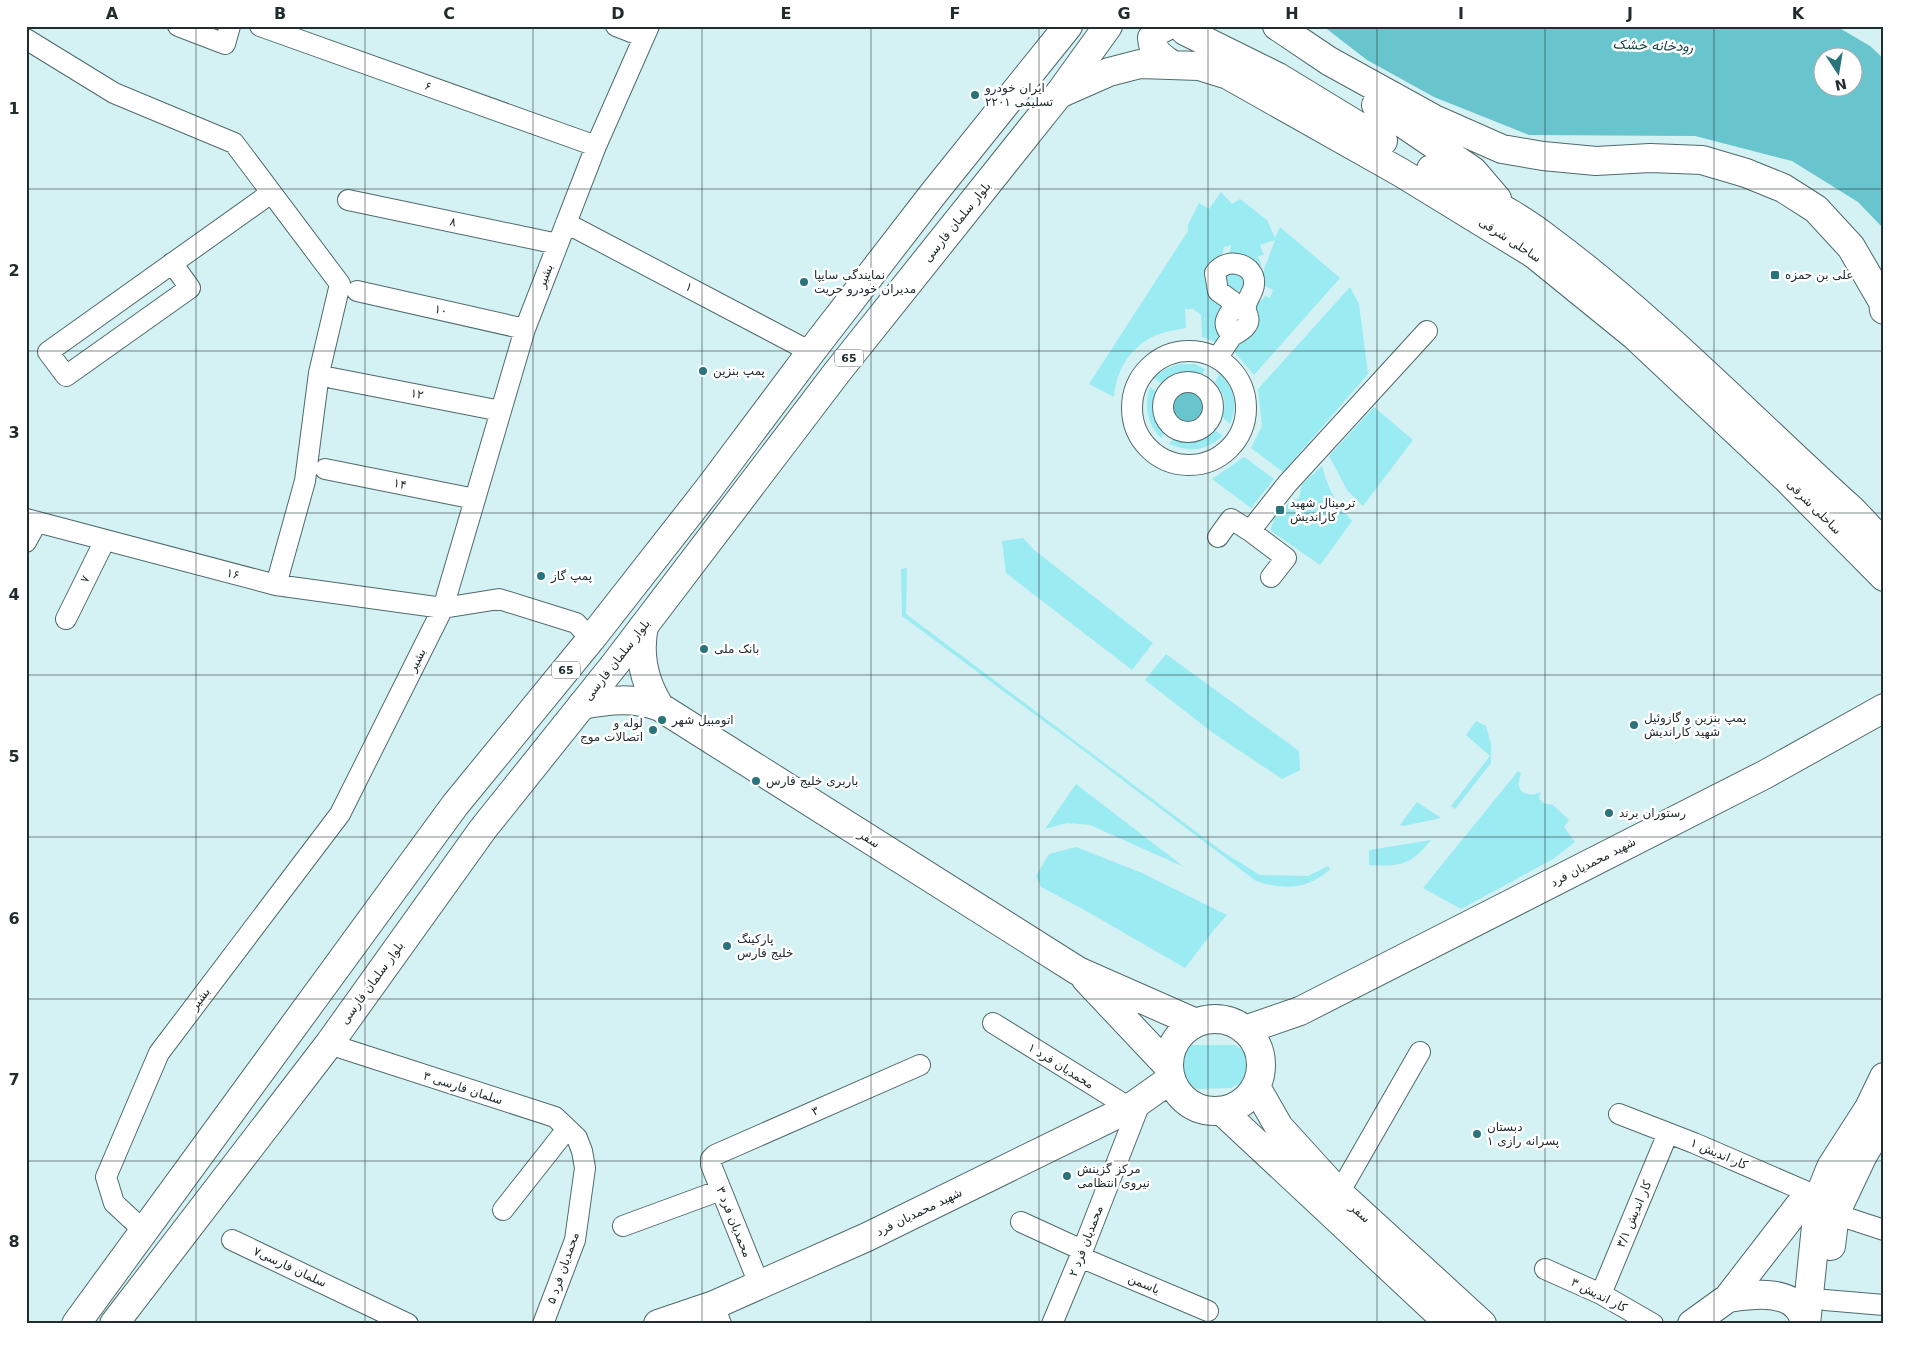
<svg xmlns="http://www.w3.org/2000/svg" width="1910" height="1350" font-family="'DejaVu Sans',Vazirmatn,sans-serif">
<style>
.green{fill:#9bebf3}
.water{fill:#68c5ce;fill-rule:evenodd}
.lines{fill:none;stroke-linecap:round;stroke-linejoin:round}
.street-casing{stroke:#506a6c;stroke-width:22}
.secondary-casing{stroke:#506a6c;stroke-width:30}
.primary-casing{stroke:#506a6c;stroke-width:30}
.street{stroke:#fff;stroke-width:20}
.secondary{stroke:#fff;stroke-width:28}
.primary{stroke:#fff;stroke-width:28}
.grid{fill:none;stroke:#212c2d;stroke-width:1;stroke-opacity:0.55}
.poi-dot{fill:#29737a;stroke:#fff;stroke-width:2}
.labels{text-anchor:middle;dominant-baseline:central;stroke-width:5;stroke-linejoin:round;paint-order:stroke}
.shield{fill:#fff;stroke:#646b6c;stroke-width:1}
.shield-label{font-size:11px;font-weight:bold;fill:#212c2d}
.street-label{font-size:12px;fill:#212c2d;stroke:#fff}
.poi-label{font-size:12px;fill:#212c2d;stroke:#fff;text-anchor:start}
.water-label{font-size:14px;font-style:italic;fill:#174347;stroke:#fff}
.neatline{fill:none;stroke:#212c2d;stroke-width:2}
.grid-label{font-size:16px;text-anchor:middle;font-weight:bold;fill:#212c2d}
</style>
<rect width="100%" height="100%" fill="#d4f1f4"/>
<!-- green -->
<path class="green" d="M1221,192L1232,204L1240,199L1267,220L1275,238L1280,227L1340,278L1254,375L1232,349L1255,298L1261,301L1265,296L1270,298L1273,290L1259,283L1275,240L1260,245L1264,255L1258,256L1261,265L1254,270L1229,258L1231,245L1224,247L1221,261L1227,302L1221,344L1202,337L1201,315L1193,309H1185L1186,328C1177,330 1167,331 1159,334C1132,344 1116,369 1114,397L1089,384L1188,231V225L1199,203L1209,209Z
M1224,270L1247,275L1244,288L1234,293L1226,291Z
M1350,287L1359,304L1368,374L1283,472L1251,448L1262,426L1258,389Z
M1179,364H1195L1205,369L1200,379C1188,368 1174,376 1163,384L1153,378L1166,369Z
M1220,373C1233,389 1239,403 1230,424L1222,417C1227,400 1224,395 1215,382Z
M1150,387L1159,393C1158,408 1159,417 1168,428L1161,438C1147,424 1144,406 1150,387Z
M1374,407L1413,440L1363,506L1347,490L1329,456Z
M1215,430L1223,436C1204,451 1192,453 1169,444L1176,436L1194,438Z
M1244,457L1274,479L1251,508L1212,479Z
M1322,466C1328,489 1336,503 1352,521L1320,565L1271,531C1272,515 1285,504 1299,498L1302,484Z
M1023,538L1033,549L1153,643L1132,670L1006,573L1002,541Z
M907,568L906,614L1223,852L1260,875L1308,876L1328,866L1330,869C1308,890 1283,890 1256,881L1087,753L902,616L901,569Z
M1166,654L1299,751L1300,770L1282,779L1213,733L1145,680Z
M1476,721L1486,726L1491,744V763L1455,809L1451,806L1490,756L1466,735Z
M1518,771L1521,773C1520,777 1518,783 1519,786C1521,796 1534,796 1541,792L1539,798L1543,803L1553,805L1569,820L1564,827L1575,842L1553,859L1461,909L1423,888Z
M1076,784L1184,867L1090,825L1067,823L1045,829Z
M1417,802L1441,818L1403,826L1400,825Z
M1431,840C1411,865 1400,867 1369,865V850Z
M1076,847L1142,873L1227,915L1213,931L1185,968L1081,908L1041,887L1036,876L1049,854Z
M1190,1045H1234L1247,1052L1248,1070L1244,1081L1231,1088L1197,1089L1184,1083L1178,1064L1181,1050Z"/>
<!-- water -->
<path class="water" d="M1323,26H1836L1870,46L1884,59V229L1858,202L1792,161L1695,136L1529,135L1434,97L1367,60ZM1822,58H1852V88H1822Z
M1171 406a17 17 0 1 1 34 0a17 17 0 1 1-34 0Z"/>
<g class="lines">
<defs>
<path id="street" d="M178,26L225,44L230,26
M260,26L596,146
M616,26L644,37
M26,39L114,93L234,143L340,284L319,373L305,481L276,585
M348,200L558,244
M566,223L811,352
M172,263L190,288L66,376L48,352L271,193
M357,291L525,329
M1132 408a57 57 0 1 1 114 0a57 57 0 1 1-114 0Z
M1218,357L1232,336C1220,322 1227,319 1234,306L1232,301L1218,291L1215,273C1228,255 1256,265 1254,284C1254,292 1247,298 1246,306C1245,311 1247,312 1248,317C1251,326 1239,332 1232,336
M332,378L501,411
M1163 407a25 25 0 1 1 50 0a25 25 0 1 1-50 0Z
M325,469L475,499
M26,519L276,585L443,608L499,599L576,623L591,639
M1250,531L1286,558L1271,577
M1218,537L1231,519L1250,531L1287,484L1427,331
M26,542L37,522
M66,619L105,540
M993,1023L1130,1108
M329,1044L555,1117L577,1138L582,1151L585,1168L575,1240L543,1324
M1619,1114L1694,1143L1819,1197
M1339,1193L1420,1052
M503,1210L567,1129
M1835,1214L1884,1230
M1021,1222L1082,1250
M623,1226L721,1190
M144,1231L114,1203L106,1177L159,1053L340,814L443,608L525,329L596,146L649,26
M232,1240L408,1324
M1080,1257L1208,1311
M1545,1269L1601,1294L1653,1324
M759,1284L711,1165V1159L715,1155L920,1065
M1601,1294L1668,1133
M1825,1300L1884,1305
M714,1305L721,1324
M1052,1324L1080,1257L1140,1103"/>
<path id="secondary" d="M1167,26L1159,30L1152,38C1153,53 1160,56 1171,64
M1181,26L1185,31L1278,77L1383,141
M1277,26L1329,61L1434,119L1502,149L1543,156L1596,161L1650,158L1702,160L1746,173L1783,188L1816,209L1851,247L1883,302L1884,310
M1059,94L1109,72L1140,64L1199,66L1228,75L1400,172L1534,254L1635,336L1786,478L1884,577
M1376,105L1473,171L1497,199
M1431,169C1470,192 1512,211 1548,239C1657,320 1752,420 1853,511L1884,544
M644,626C638,655 644,682 660,707
M582,705C609,700 634,697 660,707L1078,971L1196,1023
M1086,979L1169,1067
M1169 1065a46 46 0 1 1 92 0a46 46 0 1 1-92 0Z
M1245,1030L1300,1011L1764,775L1884,708
M1256,1087L1279,1127L1339,1193L1482,1324
M1222,1111L1450,1324
M1831,1246L1835,1214L1863,1155L1884,1120
M1728,1298C1748,1295 1785,1289 1799,1309C1802,1313 1804,1318 1806,1323
M658,1324L714,1305L867,1237L1130,1108L1171,1079
M1692,1324L1728,1298L1799,1206L1819,1197
M1806,1324L1819,1197L1831,1167L1869,1108L1884,1077"/>
<path id="primary" d="M76,1324L455,805L591,639L710,487L811,352L933,194L1068,26
M114,1324L329,1044L483,829L615,664L838,371L1059,94L1108,26"/>
</defs>
<!-- street casing -->
<use href="#street" class="street-casing"/>
<!-- secondary casing -->
<use href="#secondary" class="secondary-casing"/>
<!-- primary casing -->
<use href="#primary" class="primary-casing"/>
<!-- street -->
<use href="#street" class="street"/>
<!-- secondary -->
<use href="#secondary" class="secondary"/>
<!-- primary -->
<use href="#primary" class="primary"/>
</g>
<!-- grid -->
<path class="grid" d="M196,26V1324M365,26V1324M533,26V1324M702,26V1324M871,26V1324M1039,26V1324M1208,26V1324M1377,26V1324M1545,26V1324M1714,26V1324M26,189H1884M26,351H1884M26,513H1884M26,675H1884M26,837H1884M26,999H1884M26,1161H1884"/>
<!-- markers -->
<g class="poi-dot">
<circle cx="975" cy="95" r="5"/>
<rect x="1770" y="270" width="10" height="10" rx="2.5"/>
<circle cx="804" cy="282" r="5"/>
<circle cx="703" cy="371" r="5"/>
<rect x="1275" y="505" width="10" height="10" rx="2.5"/>
<circle cx="541" cy="576" r="5"/>
<circle cx="704" cy="649" r="5"/>
<circle cx="662" cy="720" r="5"/>
<circle cx="1634" cy="725" r="5"/>
<circle cx="653" cy="730" r="5"/>
<circle cx="756" cy="781" r="5"/>
<circle cx="1609" cy="813" r="5"/>
<circle cx="727" cy="946" r="5"/>
<circle cx="1477" cy="1134" r="5"/>
<circle cx="1067" cy="1176" r="5"/>
</g>
<g class="labels">
<!-- shield labels -->
<g class="shield">
<rect x="835" y="349.5" width="28" height="17" rx="4"/>
<rect x="552" y="661.5" width="28" height="17" rx="4"/>
</g>
<g class="shield-label">
<text x="849" y="358">65</text>
<text x="566" y="670">65</text>
</g>
<!-- street labels -->
<g class="street-label">
<text transform="translate(428 86) rotate(20)">۶</text>
<text transform="translate(453 222) rotate(12)">۸</text>
<text transform="translate(957 222) rotate(-51)">بلوار سلمان فارسی</text>
<text transform="translate(1510 240) rotate(33)">ساحلی شرقی</text>
<text transform="translate(545 276) rotate(-69)">بشیر</text>
<text transform="translate(689 287) rotate(28)">۱</text>
<text transform="translate(441 310) rotate(13)">۱۰</text>
<text transform="translate(417 394) rotate(11)">۱۲</text>
<text transform="translate(400 484) rotate(12)">۱۴</text>
<text transform="translate(1814 507) rotate(45)">ساحلی شرقی</text>
<text transform="translate(233 574) rotate(15)">۱۶</text>
<text transform="translate(85 579) rotate(-64)">۷</text>
<text transform="translate(417 660) rotate(-63)">بشیر</text>
<text transform="translate(617 660) rotate(-52)">بلوار سلمان فارسی</text>
<text transform="translate(869 839) rotate(32)">سفر</text>
<text transform="translate(1593 862) rotate(-27)">شهید محمدیان فرد</text>
<text transform="translate(372 983) rotate(-54)">بلوار سلمان فارسی</text>
<text transform="translate(200 999) rotate(-53)">بشیر</text>
<text transform="translate(1061 1066) rotate(32)">۱ محمدیان فرد</text>
<text transform="translate(463 1088) rotate(18)">۳ سلمان فارسی</text>
<text transform="translate(815 1111) rotate(-24)">۳</text>
<text transform="translate(1719 1154) rotate(23)">۱ کار اندیش</text>
<text transform="translate(919 1212) rotate(-26)">شهید محمدیان فرد</text>
<text transform="translate(1360 1213) rotate(42)">سفر</text>
<text transform="translate(1634 1214) rotate(-67)">۳/۱ کار اندیش</text>
<text transform="translate(734 1222) rotate(68)">۳ محمدیان فرد</text>
<text transform="translate(1086 1241) rotate(-69)">۲ محمدیان فرد</text>
<text transform="translate(290 1267) rotate(25)">سلمان فارسی۷</text>
<text transform="translate(563 1268) rotate(-71)">۵ محمدیان فرد</text>
<text transform="translate(1144 1284) rotate(23)">یاسمن</text>
<text transform="translate(1599 1295) rotate(27)">۳ کار اندیش</text>
</g>
<!-- poi labels -->
<g class="poi-label">
<text x="985" y="88">ایران خودرو<tspan x="985" dy="14">تسلیمی ۲۲۰۱</tspan></text>
<text x="814" y="275">نمایندگی سایپا<tspan x="814" dy="14">مدیران خودرو حریت</tspan></text>
<text x="1785" y="275">علی بن حمزه</text>
<text x="713" y="371">پمپ بنزین</text>
<text x="1290" y="503">ترمینال شهید<tspan x="1290" dy="14">کاراندیش</tspan></text>
<text x="551" y="576">پمپ گاز</text>
<text x="714" y="649">بانک ملی</text>
<text x="1644" y="718">پمپ بنزین و گازوئیل<tspan x="1644" dy="14">شهید کاراندیش</tspan></text>
<text x="672" y="720">اتومبیل شهر</text>
<text x="643" y="723" text-anchor="end">لوله و<tspan x="643" dy="14">اتصالات موج</tspan></text>
<text x="766" y="781">باربری خلیج فارس</text>
<text x="1619" y="813">رستوران برند</text>
<text x="737" y="939">پارکینگ<tspan x="737" dy="14">خلیج فارس</tspan></text>
<text x="1487" y="1127">دبستان<tspan x="1487" dy="14">پسرانه رازی ۱</tspan></text>
<text x="1077" y="1169">مرکز گزینش<tspan x="1077" dy="14">نیروی انتظامی</tspan></text>
</g>
<!-- water labels -->
<g class="water-label">
<text transform="translate(1653 45) rotate(2)">رودخانه خشک</text>
</g>
</g>
<!-- border -->
<rect width="1910" height="1350" fill="none" stroke="#ffffff" stroke-width="55"/>
<!-- north arrow -->
<g transform="translate(1838 72) rotate(168)"><circle r="24" fill="#ffffff" stroke="#a6abab"/>
<path d="M0-4L9 19L0 12L-9 19Z" fill="#29737a"/>
<text y="-8" font-size="14" font-weight="bold" text-anchor="middle" fill="#212c2d">N</text>
</g>
<rect x="28" y="28" width="1854" height="1294" class="neatline"/>
<g class="grid-label">
<text x="112" y="19">A</text>
<text x="280" y="19">B</text>
<text x="449" y="19">C</text>
<text x="618" y="19">D</text>
<text x="786" y="19">E</text>
<text x="955" y="19">F</text>
<text x="1124" y="19">G</text>
<text x="1292" y="19">H</text>
<text x="1461" y="19">I</text>
<text x="1630" y="19">J</text>
<text x="1798" y="19">K</text>
<text x="14" y="114">1</text>
<text x="14" y="276">2</text>
<text x="14" y="438">3</text>
<text x="14" y="600">4</text>
<text x="14" y="762">5</text>
<text x="14" y="924">6</text>
<text x="14" y="1085">7</text>
<text x="14" y="1247">8</text>
</g>
</svg>
